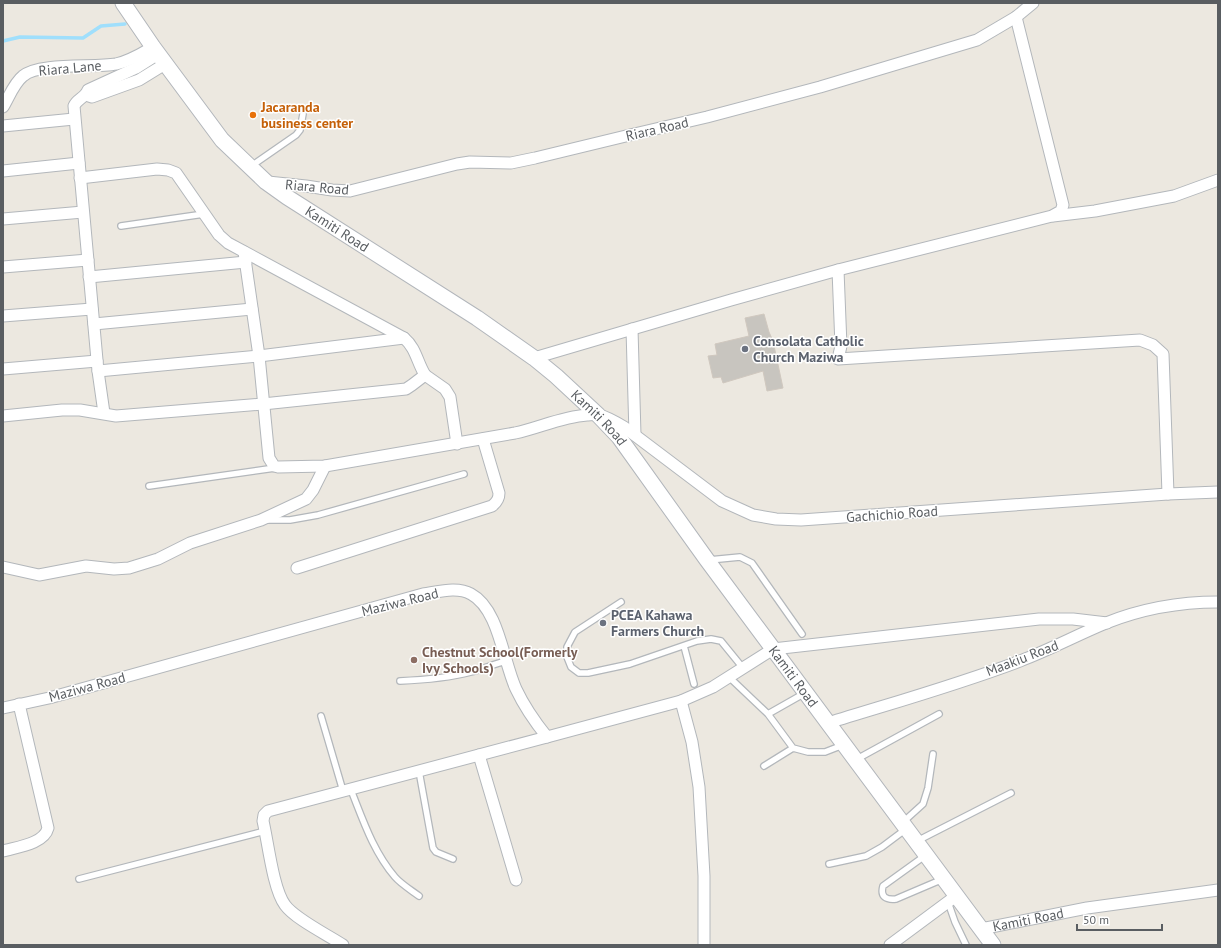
<svg xmlns="http://www.w3.org/2000/svg" width="1221" height="948" font-family="'PT Sans',sans-serif">
<style>
.lines{fill:none;stroke-linecap:round;stroke-linejoin:round}
.stream{stroke:#a0dffc;stroke-width:3.5}
.building{fill:#c8c5bf;stroke:#d0c8bf}
.service-casing{stroke:#b3b7bb;stroke-width:8}
.minor-casing{stroke:#b3b7bb;stroke-width:13}
.secondary-casing{stroke:#b2b6bb;stroke-width:17}
.service{stroke:#fff;stroke-width:5.5}
.minor{stroke:#fff;stroke-width:11}
.secondary{stroke:#fff;stroke-width:15}
.food-dot{fill:#e8710a;stroke:#fff;stroke-width:1.5}
.worship-dot{fill:#6b7280;stroke:#fff;stroke-width:1.5}
.education-dot{fill:#8d6e63;stroke:#fff;stroke-width:1.5}
.labels{text-anchor:middle;dominant-baseline:central;stroke-width:3;stroke-linejoin:round;paint-order:stroke}
.street-label{font-size:14px;fill:#595d61;stroke:#fff}
.food-label{font-size:14px;font-weight:bold;fill:#c56008;stroke:#fff;text-anchor:start}
.worship-label{font-size:14px;font-weight:bold;fill:#5b616d;stroke:#fff;text-anchor:start}
.education-label{font-size:14px;font-weight:bold;fill:#785e54;stroke:#fff;text-anchor:start}
</style>
<rect width="100%" height="100%" fill="#ece8e0"/>
<g class="lines">
<!-- stream -->
<path class="stream" d="M3,41L20,37L83,38L101,26L125,24"/>
</g>
<!-- building -->
<path class="building" d="M764,314L769,332L773,341L783,388L767,391L763,371L723,383L721,377L713,378L708,356L717,355L715,344L749,336L745,318Z"/>
<g class="lines">
<defs>
<path id="service" d="M250,167L296,135L300,130L303,114
M121,226L204,214
M149,486L275,468
M265,520H290L318,515L464,474
M709,560L740,557L752,563L802,634
M621,602L575,632L567,647V657L571,667L579,673H588L630,664L697,641L711,639L721,641L743,668
M684,646L694,684
M729,677L768,714L793,748L808,752H825L843,745
M400,681C423,680 448,678 471,672C483,669 494,664 506,661
M768,714L805,693
M321,716L343,791
M857,759L939,714
M764,766L793,748
M419,771L433,848L436,852L453,859
M351,790C363,820 373,851 395,877C401,884 411,890 419,896
M902,823L923,804L928,788L933,754
M917,841L1011,793
M926,855L883,886C880,897 886,900 896,899L943,879
M829,864L866,856L882,847L906,829
M79,879L265,831
M948,902L955,922L966,945"/>
<g id="minor">
<path d="M86,95L92,97L139,80L165,64"/>
<path d="M3,107C9,97 14,83 23,76C39,62 94,68 116,64C130,61 141,54 153,47"/>
<path d="M3,126L74,119"/>
<path d="M3,171L79,163"/>
<path d="M268,182L306,186L332,190L350,191L457,164L470,162L511,163L535,158L630,135L707,117L820,87L977,40L1016,17L1033,3"/>
<path d="M1053,216L1095,211L1174,196L1218,180"/>
<path d="M3,219L83,212"/>
<path d="M244,252L259,356L269,458L274,466L278,467L325,466L515,433C539,428 561,417 587,415C590,415 595,414 599,415C608,417 616,422 624,427L722,501L753,515L776,519L801,520L1168,494L1218,492"/>
<path d="M3,267L88,260"/>
<path d="M838,270L841,346L838,359L1140,340L1153,345L1163,354L1168,494"/>
<path d="M89,277L246,262"/>
<path d="M3,316L92,309"/>
<path d="M94,324L252,309"/>
<path d="M632,329L635,435"/>
<path d="M534,358L731,300L838,270L1052,216L1061,211L1063,205L1016,17"/>
<path d="M3,369L97,361"/>
<path d="M98,371L259,356L404,338"/>
<path d="M425,375L445,389L450,397L457,444"/>
<path d="M104,413L98,371L74,106C77,99 85,98 88,90L136,68L158,54"/>
<path d="M3,416L62,410H80L116,416L263,404L406,389L412,385L425,375C417,362 416,348 404,338L228,243L219,235L176,173L168,170L157,169L80,178"/>
<path d="M3,567L39,575L86,566L114,569L129,568L158,559L190,543L261,520L306,499L313,490L325,466"/>
<path d="M297,568L492,506C497,502 499,499 499,493L483,439"/>
<path d="M681,701L692,742L699,787L704,876V945"/>
<path d="M3,708L49,698L423,594C438,592 457,586 471,594C499,609 503,661 516,689C524,706 535,722 547,737L681,701L713,687L773,649L1039,619H1073L1107,623"/>
<path d="M828,723C892,703 957,685 1020,661C1049,650 1077,635 1106,623C1141,609 1180,602 1218,602"/>
<path d="M479,755L516,880"/>
<path d="M3,851C17,847 44,844 48,828L19,704"/>
<path id="s1" d="M981,929L1087,908L1218,890"/>
<path d="M343,945C328,935 295,919 285,905C273,889 268,842 263,821L264,815L268,811L547,737"/>
<path d="M890,945L956,896"/>
</g>
<g id="secondary">
<path id="s2" d="M123,3L153,47L222,140L266,182L287,197L477,318L534,358L556,376L598,415L619,437L707,560L993,945"/>
</g>
</defs>
<!-- service casing -->
<use href="#service" class="service-casing"/>
<!-- minor casing -->
<use href="#minor" class="minor-casing"/>
<!-- secondary casing -->
<use href="#secondary" class="secondary-casing"/>
<!-- service -->
<use href="#service" class="service"/>
<!-- minor -->
<use href="#minor" class="minor"/>
<!-- secondary -->
<use href="#secondary" class="secondary"/>
</g>
<!-- markers -->
<circle class="food-dot" cx="253" cy="115" r="4"/>
<g class="worship-dot">
<circle cx="745" cy="349" r="4"/>
<circle cx="603" cy="623" r="4"/>
</g>
<circle class="education-dot" cx="414" cy="660" r="4"/>
<g class="labels">
<!-- street labels -->
<g class="street-label">
<text transform="translate(70 68) rotate(-5)">Riara Lane</text>
<text transform="translate(657 129) rotate(-13)">Riara Road</text>
<text transform="translate(317 187) rotate(5)">Riara Road</text>
<text stroke="none"><textPath href="#s2" startOffset="315">Kamiti Road</textPath></text>
<text stroke="none"><textPath href="#s2" startOffset="639">Kamiti Road</textPath></text>
<text transform="translate(892 514) rotate(-4)">Gachichio Road</text>
<text transform="translate(400 602) rotate(-14)">Maziwa Road</text>
<text transform="translate(1022 658) rotate(-21)">Maakiu Road</text>
<text stroke="none"><textPath href="#s2" startOffset="963">Kamiti Road</textPath></text>
<text transform="translate(87 687) rotate(-15)">Maziwa Road</text>
<text stroke="none"><textPath href="#s1" startOffset="48">Kamiti Road</textPath></text>
</g>
<!-- food labels -->
<g class="food-label">
<text x="261" y="107">Jacaranda<tspan x="261" dy="16">business center</tspan></text>
</g>
<!-- worship labels -->
<g class="worship-label">
<text x="753" y="341">Consolata Catholic<tspan x="753" dy="16">Church Maziwa</tspan></text>
<text x="611" y="615">PCEA Kahawa<tspan x="611" dy="16">Farmers Church</tspan></text>
</g>
<!-- education labels -->
<g class="education-label">
<text x="422" y="652">Chestnut School(Formerly<tspan x="422" dy="16">Ivy Schools)</tspan></text>
</g>
</g>
<!-- border -->
<rect width="1221" height="948" fill="none" stroke="#595d61" stroke-width="8"/>
<!-- scale -->
<path d="M1077 924v6h85v-6" fill="none" stroke="#595d61" stroke-width="2"/>
<text x="1083" y="924" font-size="12" fill="#595d61" stroke="#ffffff" stroke-width="3" paint-order="stroke">50 m</text>
</svg>
